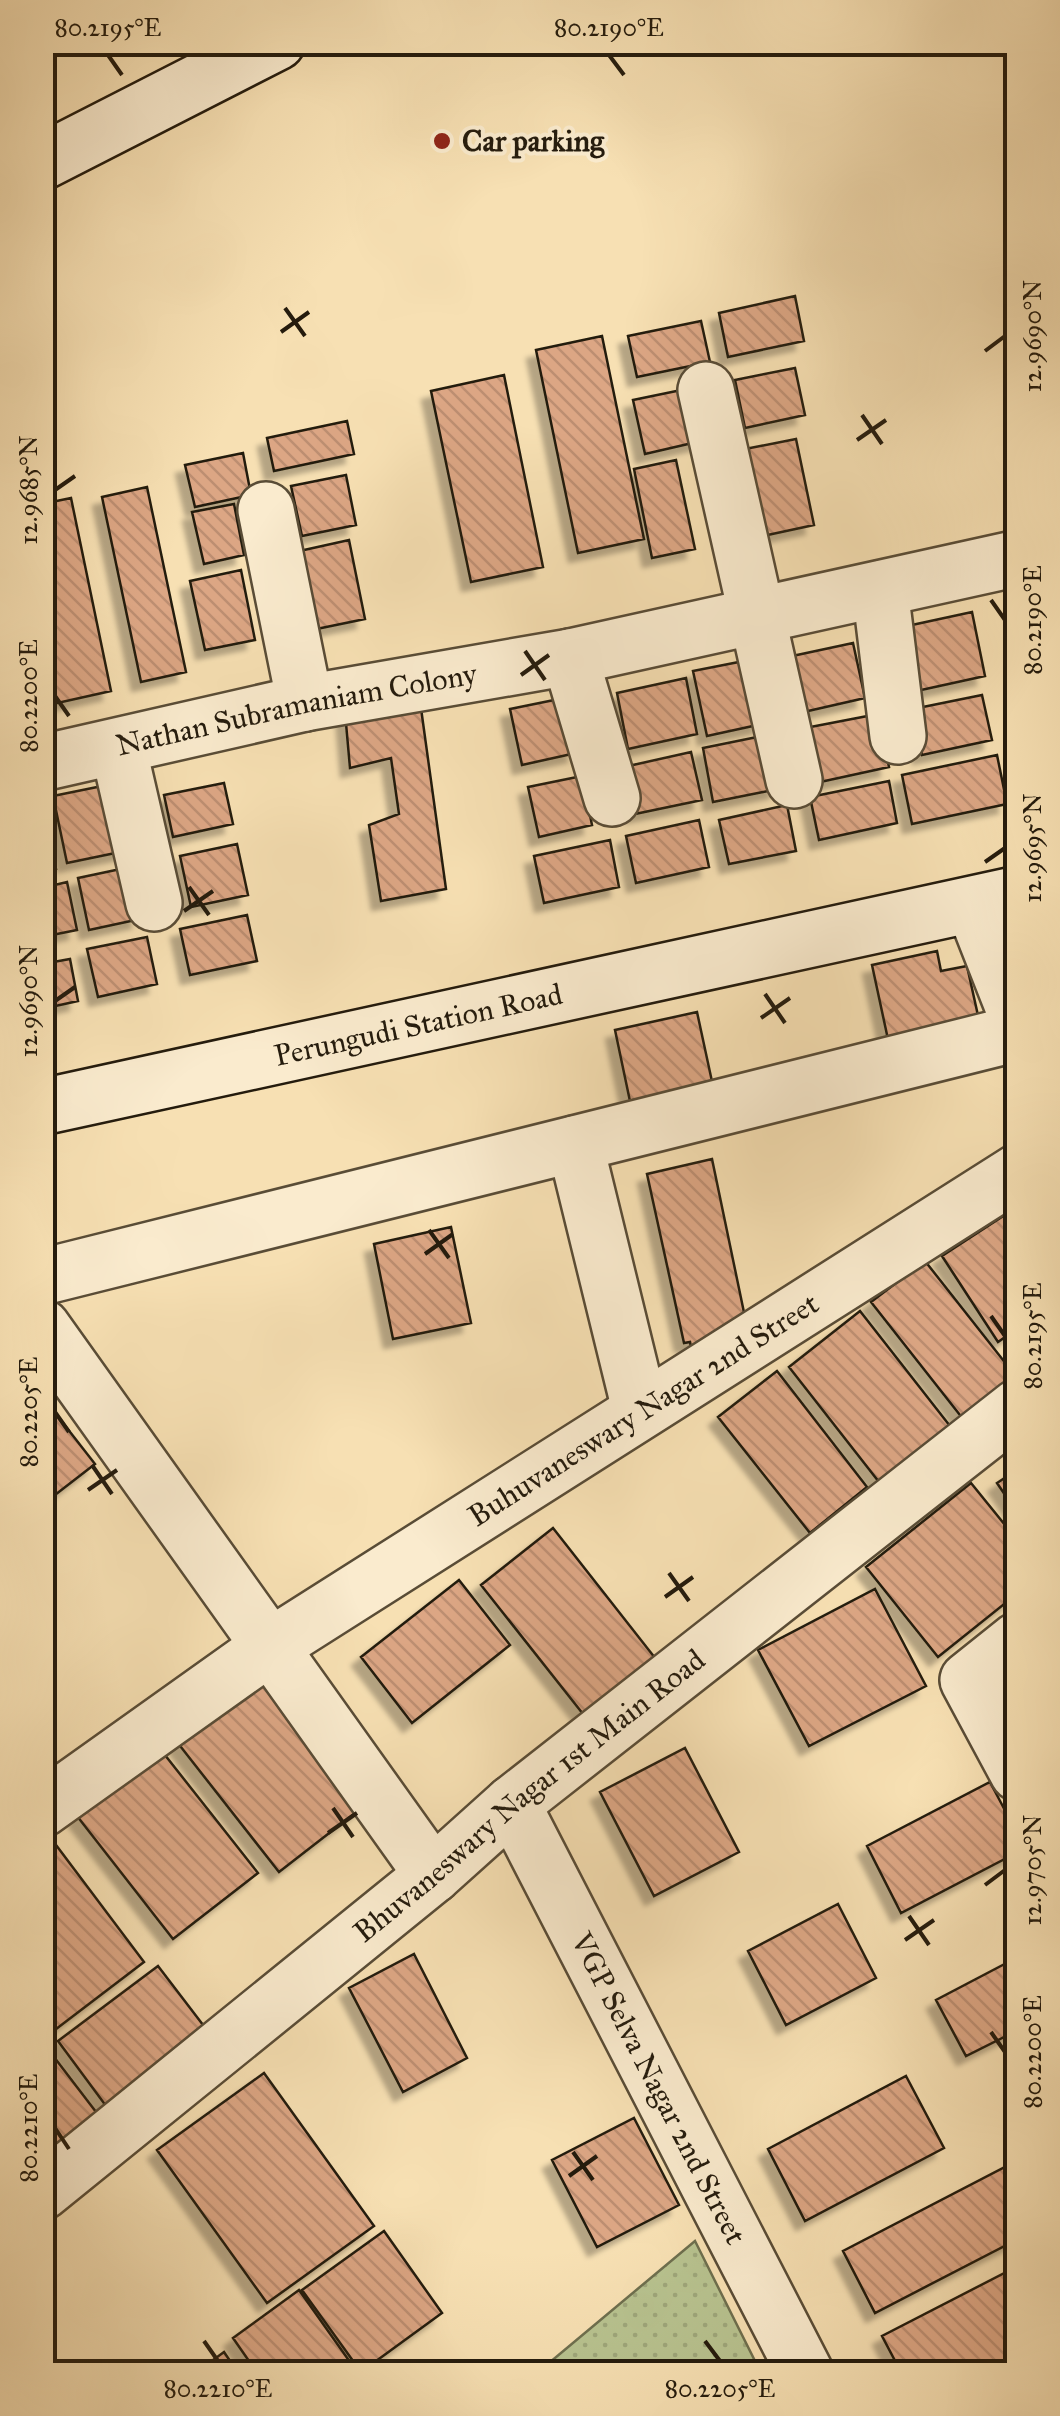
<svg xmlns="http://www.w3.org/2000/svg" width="1060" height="2416" font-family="'IM FELL Great Primer',serif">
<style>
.green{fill:url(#green-dots);stroke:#6e6f4e;stroke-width:2.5}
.building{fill:url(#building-back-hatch);stroke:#241b0d;stroke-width:2.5;filter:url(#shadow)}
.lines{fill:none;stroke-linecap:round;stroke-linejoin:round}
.street-casing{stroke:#594c36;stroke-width:60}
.secondary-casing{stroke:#241b0d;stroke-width:60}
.street{stroke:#faebce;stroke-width:55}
.secondary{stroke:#faebce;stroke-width:55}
.ticks{fill:none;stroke:#241b0d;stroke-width:4}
.poi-dot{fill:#8f2418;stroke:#faebce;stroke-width:4}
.labels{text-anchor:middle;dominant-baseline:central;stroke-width:8;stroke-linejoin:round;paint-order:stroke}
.poi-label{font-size:30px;font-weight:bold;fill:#241b0d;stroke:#faebce;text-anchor:start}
.street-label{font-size:30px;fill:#241b0d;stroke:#faebce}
.neatline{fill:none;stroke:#241b0d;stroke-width:4}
.ticks-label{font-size:25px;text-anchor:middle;fill:#241b0d}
</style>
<defs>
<pattern id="green-dots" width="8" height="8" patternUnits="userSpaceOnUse" patternTransform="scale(2.5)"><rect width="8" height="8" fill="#b8c390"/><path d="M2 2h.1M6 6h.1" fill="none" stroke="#9ea77b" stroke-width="1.8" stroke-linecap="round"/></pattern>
<pattern id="building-back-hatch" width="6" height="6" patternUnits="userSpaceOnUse" patternTransform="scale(2.5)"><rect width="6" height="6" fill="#dca684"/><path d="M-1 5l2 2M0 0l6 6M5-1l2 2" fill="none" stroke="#bd8e71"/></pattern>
<filter id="shadow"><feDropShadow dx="-9" dy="9" stdDeviation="2.5" flood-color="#0004"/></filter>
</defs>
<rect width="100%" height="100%" fill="#f7e0b3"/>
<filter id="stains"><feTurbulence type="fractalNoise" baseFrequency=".002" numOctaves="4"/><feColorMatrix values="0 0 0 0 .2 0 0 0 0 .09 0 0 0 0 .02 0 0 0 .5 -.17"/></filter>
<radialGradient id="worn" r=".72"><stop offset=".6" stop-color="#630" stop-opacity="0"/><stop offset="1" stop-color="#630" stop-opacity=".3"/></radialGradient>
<!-- green -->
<path class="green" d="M695,2241L761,2373H537Z"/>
<!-- building -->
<path class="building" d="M795,296L804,341L728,357L719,313Z
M701,321L710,362L637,377L628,336Z
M602,336L644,539L578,553L536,350Z
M795,368L805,415L745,428L735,380Z
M504,375L543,567L471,582L431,391Z
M691,388L701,441L645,454L633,400Z
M347,421L354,454L274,471L267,438Z
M796,439L814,525L763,536L745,449Z
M243,453L251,495L195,507L185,465Z
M676,460L695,549L652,558L634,469Z
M346,475L356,525L302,536L291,486Z
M147,487L186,672L141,682L102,497Z
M71,498L111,691L44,706L42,504Z
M234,504L244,555L204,564L192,512Z
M349,540L365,619L302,632L286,554Z
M241,570L255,640L205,650L190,581Z
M972,612L985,676L912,692L898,628Z
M853,643L865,698L795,714L783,658Z
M749,660L762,724L707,736L693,671Z
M686,678L697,734L628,749L617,693Z
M982,695L992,740L922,755L913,709Z
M564,698L576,753L522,765L510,709Z
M420,701L446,889L381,901L369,825L399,814L391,758L350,768L345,712Z
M878,714L889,767L811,784L800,729Z
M767,735L778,789L713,802L703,748Z
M691,752L702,800L635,814L624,767Z
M997,755L1007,804L912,824L902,775Z
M582,776L592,825L539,837L528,787Z
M889,781L897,823L819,840L810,797Z
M224,783L233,824L173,837L164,795Z
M112,784L125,851L67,863L53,796Z
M787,805L796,851L729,864L719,820Z
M42,812L56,869L42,872Z
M699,820L709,867L636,883L626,836Z
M610,840L619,887L544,903L534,856Z
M237,844L248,895L191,907L180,856Z
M130,867L140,919L89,930L78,878Z
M67,882L77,930L42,937V888Z
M247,915L257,961L190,975L180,929Z
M147,937L157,984L98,997L87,949Z
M937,951L941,971L967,966L983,1038L892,1058L872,965Z
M70,959L78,1001L42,1009V964Z
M697,1012L716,1100L631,1106L615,1030Z
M712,1159L746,1322L692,1352L690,1342L684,1343L647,1174Z
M1011,1211L1018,1222V1328L998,1342L942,1256Z
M451,1227L471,1323L393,1339L374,1244Z
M925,1261L1018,1379L967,1424L871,1302Z
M860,1311L950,1426L879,1482L789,1367Z
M777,1371L867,1487L810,1533L718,1417Z
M42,1396L95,1464L42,1505Z
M1018,1469V1514L997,1483Z
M971,1483L1018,1541V1593L938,1657L866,1567Z
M553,1528L659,1663L587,1719L481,1585Z
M459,1580L510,1645L412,1723L361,1657Z
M875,1589L926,1686L809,1746L758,1650Z
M261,1675L364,1806L279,1872L177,1742Z
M685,1748L739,1852L654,1896L600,1792Z
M161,1750L258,1873L173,1939L77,1816Z
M990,1782L1018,1835V1852L901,1913L867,1846Z
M47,1833L144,1962L43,2039L42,1837Z
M838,1904L876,1978L786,2025L748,1951Z
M414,1954L467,2058L403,2092L349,1988Z
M1018,1957V2030L966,2056L936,2000Z
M158,1966L213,2038L112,2114L58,2041Z
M54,2057L106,2125L42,2172V2066Z
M264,2073L374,2226L267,2303L157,2150Z
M906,2076L944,2148L805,2221L768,2149Z
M634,2118L679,2205L597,2247L552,2160Z
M1005,2167L1018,2191V2239L875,2313L843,2251Z
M384,2231L442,2313L361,2372L302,2290Z
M1018,2266V2355L981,2374H902L882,2336Z
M299,2290L355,2369L349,2374H258L233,2338Z
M224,2352L239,2374H194Z
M446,2362L453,2374H430Z"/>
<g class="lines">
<defs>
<g id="street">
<path d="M706,390L794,780"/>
<path d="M266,510L305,703"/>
<path d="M880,589L898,736"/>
<path d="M570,657L612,798"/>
<path d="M118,747L154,903"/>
<path id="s1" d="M42,763L305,703L570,657L1018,558"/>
<path d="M974,907L1018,1019"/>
<path d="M575,1144L640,1409"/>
<path d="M42,1277L1018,1033"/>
<path d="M42,1327L433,1875"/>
<path d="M1018,1640L968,1680L1018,1773"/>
<path id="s2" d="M512,1804L806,2374"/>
<path id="s3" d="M42,1809L268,1648L1018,1172"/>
<path id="s4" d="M42,2192L433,1875L512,1804L1018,1407"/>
</g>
<g id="secondary">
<path d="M42,162L277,42"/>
<path id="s5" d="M42,1107L1018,894"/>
</g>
</defs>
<!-- street casing -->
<use href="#street" class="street-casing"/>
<!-- secondary casing -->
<use href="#secondary" class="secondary-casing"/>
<!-- street -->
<use href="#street" class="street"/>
<!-- secondary -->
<use href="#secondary" class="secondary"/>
</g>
<!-- ticks -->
<path class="ticks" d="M108,55L122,75M609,55L624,75M285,308L305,336M281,332L309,312M985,351L1005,336M862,415L882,444M857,440L886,420M55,490L75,476M991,600L1005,620M525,651L545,680M521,675L549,655M55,696L69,716M985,862L1005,848M189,887L209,915M184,911L213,891M765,994L785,1023M55,1001L75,987M761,1018L790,998M429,1230L449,1258M425,1254L453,1234M991,1316L1005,1336M55,1412L69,1432M92,1465L112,1494M88,1490L117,1470M669,1573L689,1601M665,1597L693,1577M333,1808L353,1837M328,1833L357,1813M985,1885L1005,1870M909,1916L929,1945M905,1940L934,1920M991,2032L1005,2052M55,2128L69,2149M573,2152L593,2180M569,2176L597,2156M204,2341L218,2361M705,2341L720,2361"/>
<!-- markers -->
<circle class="poi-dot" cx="442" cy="141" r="10"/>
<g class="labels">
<!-- poi labels -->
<g class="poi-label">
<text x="462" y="141">Car parking</text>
</g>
<!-- street labels -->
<g class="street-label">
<text stroke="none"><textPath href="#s1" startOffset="260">Nathan Subramaniam Colony</textPath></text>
<text stroke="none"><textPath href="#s5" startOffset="385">Perungudi Station Road</textPath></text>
<text stroke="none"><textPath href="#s3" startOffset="722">Buhuvaneswary Nagar 2nd Street</textPath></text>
<text stroke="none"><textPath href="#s4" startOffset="628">Bhuvaneswary Nagar 1st Main Road</textPath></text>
<text stroke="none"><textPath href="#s2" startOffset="320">VGP Selva Nagar 2nd Street</textPath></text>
</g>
</g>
<!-- margin -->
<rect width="1060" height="2416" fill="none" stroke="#f7e0b3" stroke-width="110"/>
<rect x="55" y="55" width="950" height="2306" class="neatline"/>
<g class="ticks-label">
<text x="108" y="36">80.2195°E</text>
<text x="609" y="36">80.2190°E</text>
<text transform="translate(1032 336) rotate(-90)" y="9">12.9690°N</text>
<text transform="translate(28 490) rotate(-90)" y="9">12.9685°N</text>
<text transform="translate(1032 620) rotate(-90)" y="9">80.2190°E</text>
<text transform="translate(28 696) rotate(-90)" y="9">80.2200°E</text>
<text transform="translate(1032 848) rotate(-90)" y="9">12.9695°N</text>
<text transform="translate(28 1001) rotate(-90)" y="9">12.9690°N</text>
<text transform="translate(1032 1336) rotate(-90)" y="9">80.2195°E</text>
<text transform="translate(28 1412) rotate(-90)" y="9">80.2205°E</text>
<text transform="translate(1032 1870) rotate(-90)" y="9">12.9705°N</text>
<text transform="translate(1032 2052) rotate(-90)" y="9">80.2200°E</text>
<text transform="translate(28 2128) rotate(-90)" y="9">80.2210°E</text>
<text x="218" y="2397">80.2210°E</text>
<text x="720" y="2397">80.2205°E</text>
</g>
<rect width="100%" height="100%" filter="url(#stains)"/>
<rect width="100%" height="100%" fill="url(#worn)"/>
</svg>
